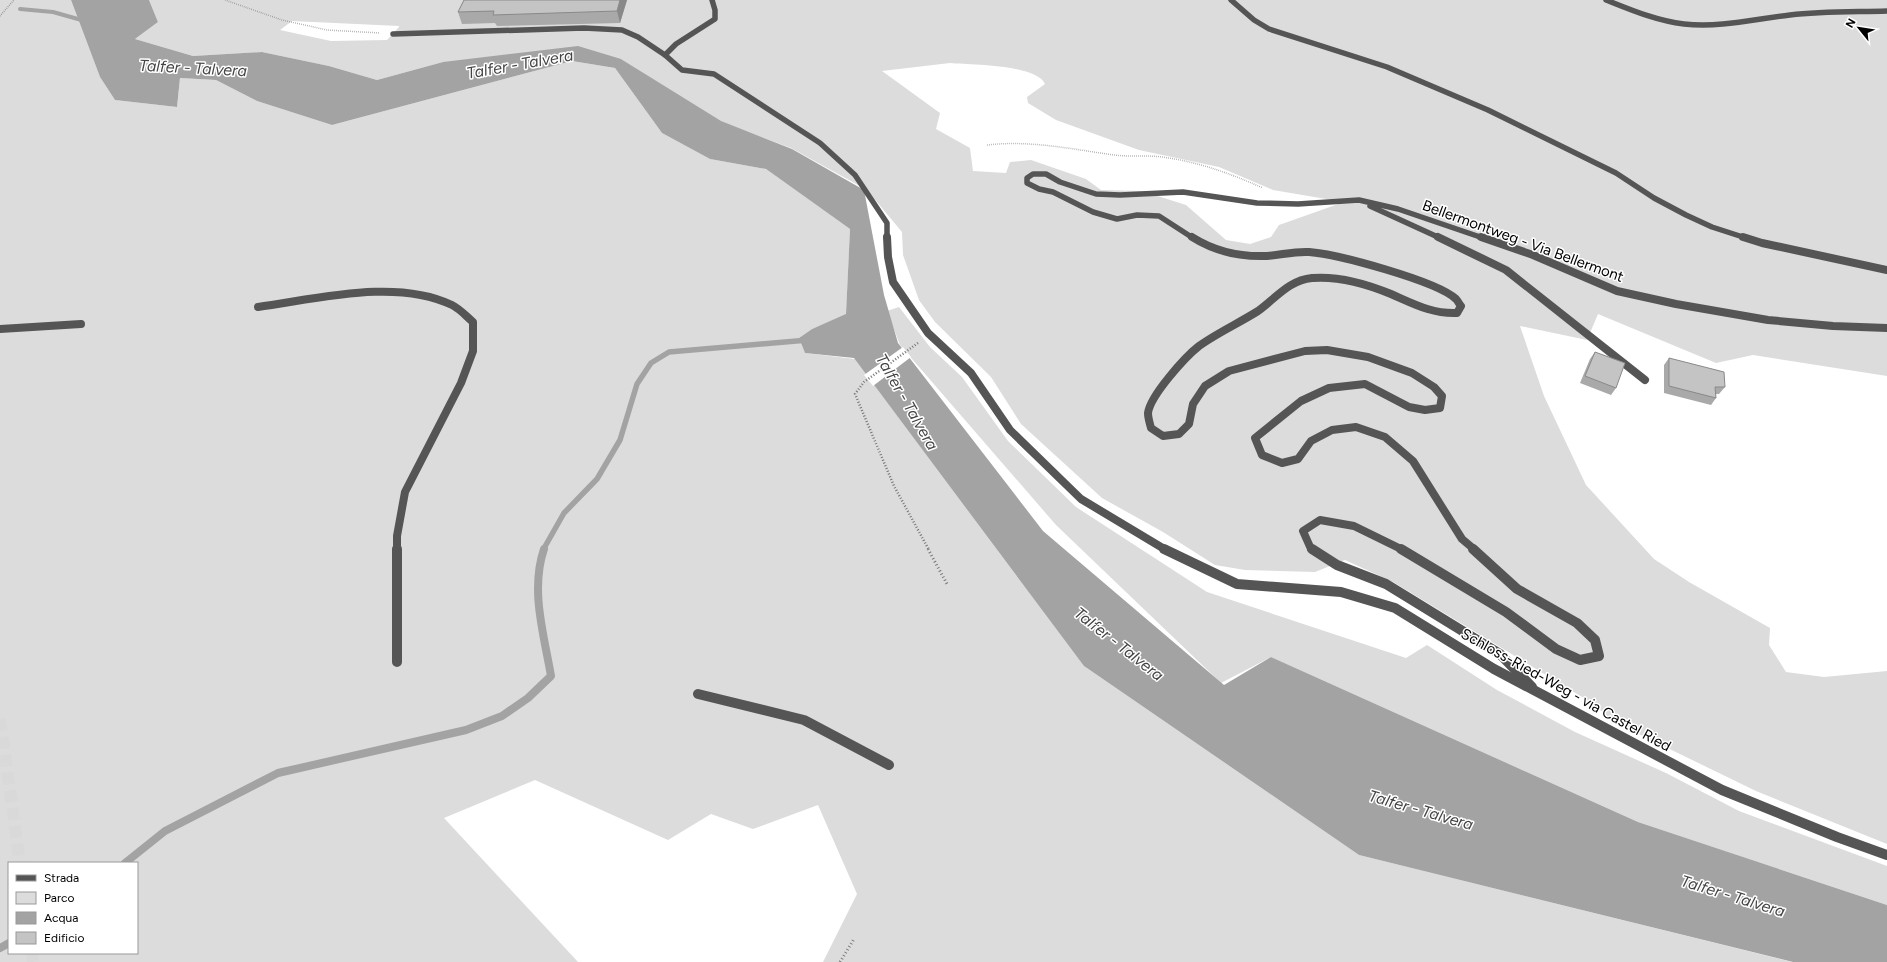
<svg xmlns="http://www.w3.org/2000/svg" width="1887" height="962" font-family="Figtree,sans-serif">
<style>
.green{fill:#dcdcdc;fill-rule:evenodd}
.water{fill:#a3a3a3}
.pier{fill:#fff}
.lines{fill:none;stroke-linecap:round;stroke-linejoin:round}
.stream-far2{stroke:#a3a3a3;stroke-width:4}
.stream-far1{stroke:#a3a3a3;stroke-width:5.5}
.stream{stroke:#a3a3a3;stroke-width:8}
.primary-tunnel{stroke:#d9d9d9;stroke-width:12;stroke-dasharray:12 6;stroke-linecap:butt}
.path-far2{stroke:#777;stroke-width:1.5;stroke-dasharray:0.5 1.5;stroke-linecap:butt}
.path-far1{stroke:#777;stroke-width:2.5;stroke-dasharray:1 2;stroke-linecap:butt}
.path{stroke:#777;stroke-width:3;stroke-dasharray:1 2.5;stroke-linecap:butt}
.service-far2{stroke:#555;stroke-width:5.5}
.service-far1{stroke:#555;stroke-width:8}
.service{stroke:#555;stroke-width:10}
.minor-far2{stroke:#555;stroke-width:5.5}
.minor-far1{stroke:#555;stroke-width:8}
.minor{stroke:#555;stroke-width:10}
.wall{fill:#a9a9a9}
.shaded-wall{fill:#898989}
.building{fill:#c4c4c4;stroke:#898989}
.labels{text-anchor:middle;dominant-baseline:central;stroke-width:3;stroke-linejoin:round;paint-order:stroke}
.street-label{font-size:15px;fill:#000;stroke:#fff}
.water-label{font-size:16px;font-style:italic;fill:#444;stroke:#fff}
</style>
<rect width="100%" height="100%" fill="#fff"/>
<!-- green -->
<path class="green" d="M0,0H71L100,77L115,100L177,107L180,78L216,80L257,101L332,125L572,61L615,68L662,133L710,159L766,169L850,229L846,315L812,329L799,338L805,353L855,359L1087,668L1359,855L1792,962H823L857,894L818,805L753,829L711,814L668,840L535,780L444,818L578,962H0ZM9,863H137V953H9Z
M149,0H1887V376L1753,355L1716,363L1598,314L1587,340L1520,326L1544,396L1586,485L1654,559L1689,582L1770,628L1769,645L1786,672L1824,677L1887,671V844L1756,791L1614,722L1592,703L1393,582L1345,560L1315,572L1245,570L1215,565L1163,532L1102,498L1021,424L991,377L935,322L919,300L903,255L902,232L867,190L791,148L721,122L621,59L443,62L377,80L329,66L262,52L193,56L135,39L158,22ZM292,21L399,26V27L387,40L331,41L280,30ZM950,63C971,65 1036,64 1045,84L1027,97L1028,103L1056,120L1139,150L1219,167L1273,190L1344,202L1279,225L1271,237L1250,244L1226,240L1186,205L1142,191L1101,190L1086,179L1031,160L1010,162L1006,173L973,171L970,148L936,129L940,113L882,71Z
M899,307L930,347L962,377L1008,441L1076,507L1207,592L1406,658L1427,645L1497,690L1575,732L1666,773L1739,811L1887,866V905L1638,822L1271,657L1221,683L1056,525L900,345L887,311Z"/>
<!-- water -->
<path class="water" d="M71,0H149L158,22L135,39L193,56L262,52L329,66L377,80L443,62L578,46L621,59L721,121L792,149L864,190L884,295L898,343L1043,531L1224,685L1271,657L1638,822L1887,905V962H1793L1359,855L1084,666L854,358L805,353L799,338L812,329L846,314L850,229L766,169L710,159L662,133L615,68L572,61L332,125L257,101L216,80L180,78L177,107L115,100L100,77Z"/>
<!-- pier -->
<path class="pier" d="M903,347L911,357L873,386L864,375Z"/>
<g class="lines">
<!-- stream-far2 -->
<path class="stream-far2" d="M20,9L53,12L85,21"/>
<!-- stream-far1 -->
<path class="stream-far1" d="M543,550L564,513L597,479L620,440L637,384L651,363L669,352L808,340"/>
<!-- stream -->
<path class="stream" d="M125,863L165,831L278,773L466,730L502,716L528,698L551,676C544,635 530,590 544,549
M0,948L9,943"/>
<!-- primary-tunnel -->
<path class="primary-tunnel" d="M0,719L20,863
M32,953L33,962"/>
<!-- path-far2 -->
<path class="path-far2" d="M225,0L282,20L327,30L380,33
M0,16L14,0
M987,145C1029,140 1072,149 1114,155C1130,157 1146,155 1162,157C1199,162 1229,173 1263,188"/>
<!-- path-far1 -->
<path class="path-far1" d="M918,343L864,382L855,394L894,486L929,550"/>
<!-- path -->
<path class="path" d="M928,549L947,584
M840,962L854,939"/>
<!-- service-far2 -->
<path class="service-far2" d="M1231,0L1254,20L1269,29L1387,67L1488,110L1616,173L1654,198L1686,215L1712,227L1746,238
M1606,0C1631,10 1657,21 1684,24C1720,28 1755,19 1790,15C1822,11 1855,12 1887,11
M393,34L584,28L622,30L638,37L665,55L676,44L715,19V10L712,0
M1370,206L1440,238
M1193,238L1159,216L1137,215L1117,219L1093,212L1053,192L1039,189L1027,183V178L1033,174H1046L1060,182L1096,194L1120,195L1183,192L1257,203L1298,204L1359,200L1398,209L1483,238"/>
<!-- service-far1 -->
<path class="service-far1" d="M1192,237C1214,251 1240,257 1267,256C1281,255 1295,251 1309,252C1337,254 1437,281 1456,299C1458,301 1459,304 1461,306L1457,313C1432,314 1414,304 1391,294C1367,284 1337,276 1312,278C1289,280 1275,299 1258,311C1239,323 1217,333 1199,346C1185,357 1150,396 1148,413C1148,418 1150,424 1151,428L1163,436L1179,434L1189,424L1193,404L1205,386L1229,371L1305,351L1327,350L1368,357L1412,373L1434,387L1442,396L1440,408L1425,410L1409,407L1365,384L1329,388L1301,401L1255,438L1262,455L1282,463L1298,459L1311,441L1332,430L1356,427L1385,437L1413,461L1462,539L1475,550
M1438,237L1506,270L1645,380
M1481,237L1533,255L1617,291L1676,304L1768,320L1833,326L1887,328
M1743,237L1762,243L1887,270
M258,307C317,299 396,278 452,305C460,309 466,316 473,322V351L461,383L405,492L397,536V550
M0,329L81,324
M1313,550L1311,549L1303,531L1320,520L1354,526L1403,550"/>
<!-- service -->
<path class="service" d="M397,549V662
M1312,549L1337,565L1386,584L1500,654L1532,687
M1401,549L1506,612L1556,649L1580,660L1599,656L1595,640L1577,623L1517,589L1473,549
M698,694L804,720L889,765"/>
<!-- minor-far2 -->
<path class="minor-far2" d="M665,55L682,70L714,74L820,143L855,175L887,223V238"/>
<!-- minor-far1 -->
<path class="minor-far1" d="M887,237L888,257L893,282L928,333L971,373L1010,430L1081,499L1166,550"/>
<!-- minor -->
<path class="minor" d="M1164,549L1237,584L1341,592L1395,608L1494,669L1722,790L1837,837L1887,855"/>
</g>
<!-- wall -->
<path class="wall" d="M464,0H627L620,23L497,26L495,23L462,24L458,12Z
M1595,352L1616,388L1611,395L1580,383L1590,359Z
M1669,358L1725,387L1719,394H1716V398L1711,405L1664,393V365Z"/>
<!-- shaded-wall -->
<path class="shaded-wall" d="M620,0H627L620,23L617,11Z"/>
<!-- building -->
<path class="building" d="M464,0H620L617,11L493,15L494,11L458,12Z
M1595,352L1625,363L1616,388L1585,376Z
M1669,358L1724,372L1725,387H1715L1716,398L1669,386Z"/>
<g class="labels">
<!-- street labels -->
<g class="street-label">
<text transform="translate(1523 241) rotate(20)">Bellermontweg - Via Bellermont</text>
<text transform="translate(1566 690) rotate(29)">Schloss-Ried-Weg - via Castel Ried</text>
</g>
<!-- water labels -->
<g class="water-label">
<text transform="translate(520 64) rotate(-10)">Talfer - Talvera</text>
<text transform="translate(193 68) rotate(3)">Talfer - Talvera</text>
<text transform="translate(907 402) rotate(60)">Talfer - Talvera</text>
<text transform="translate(1119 644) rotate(38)">Talfer - Talvera</text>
<text transform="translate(1421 810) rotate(16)">Talfer - Talvera</text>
<text transform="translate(1733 896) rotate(17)">Talfer - Talvera</text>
</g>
</g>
<!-- legend -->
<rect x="8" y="862" width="130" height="92" fill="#ffffff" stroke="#999999"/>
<rect x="16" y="875" width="20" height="6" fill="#555555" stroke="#999999"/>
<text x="44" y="882" font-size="12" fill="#000000">Strada</text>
<rect x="16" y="892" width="20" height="12" fill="#dcdcdc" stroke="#999999"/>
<text x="44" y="902" font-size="12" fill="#000000">Parco</text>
<rect x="16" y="912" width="20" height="12" fill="#a3a3a3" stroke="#999999"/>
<text x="44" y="922" font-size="12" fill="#000000">Acqua</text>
<rect x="16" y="932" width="20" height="12" fill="#c4c4c4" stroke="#999999"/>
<text x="44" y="942" font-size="12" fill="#000000">Edificio</text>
<!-- north arrow -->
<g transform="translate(1859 28) rotate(300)" stroke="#ffffff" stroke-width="3" paint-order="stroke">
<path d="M0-3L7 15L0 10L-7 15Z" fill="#000000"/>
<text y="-6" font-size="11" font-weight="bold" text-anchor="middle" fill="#000000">N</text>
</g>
</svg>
